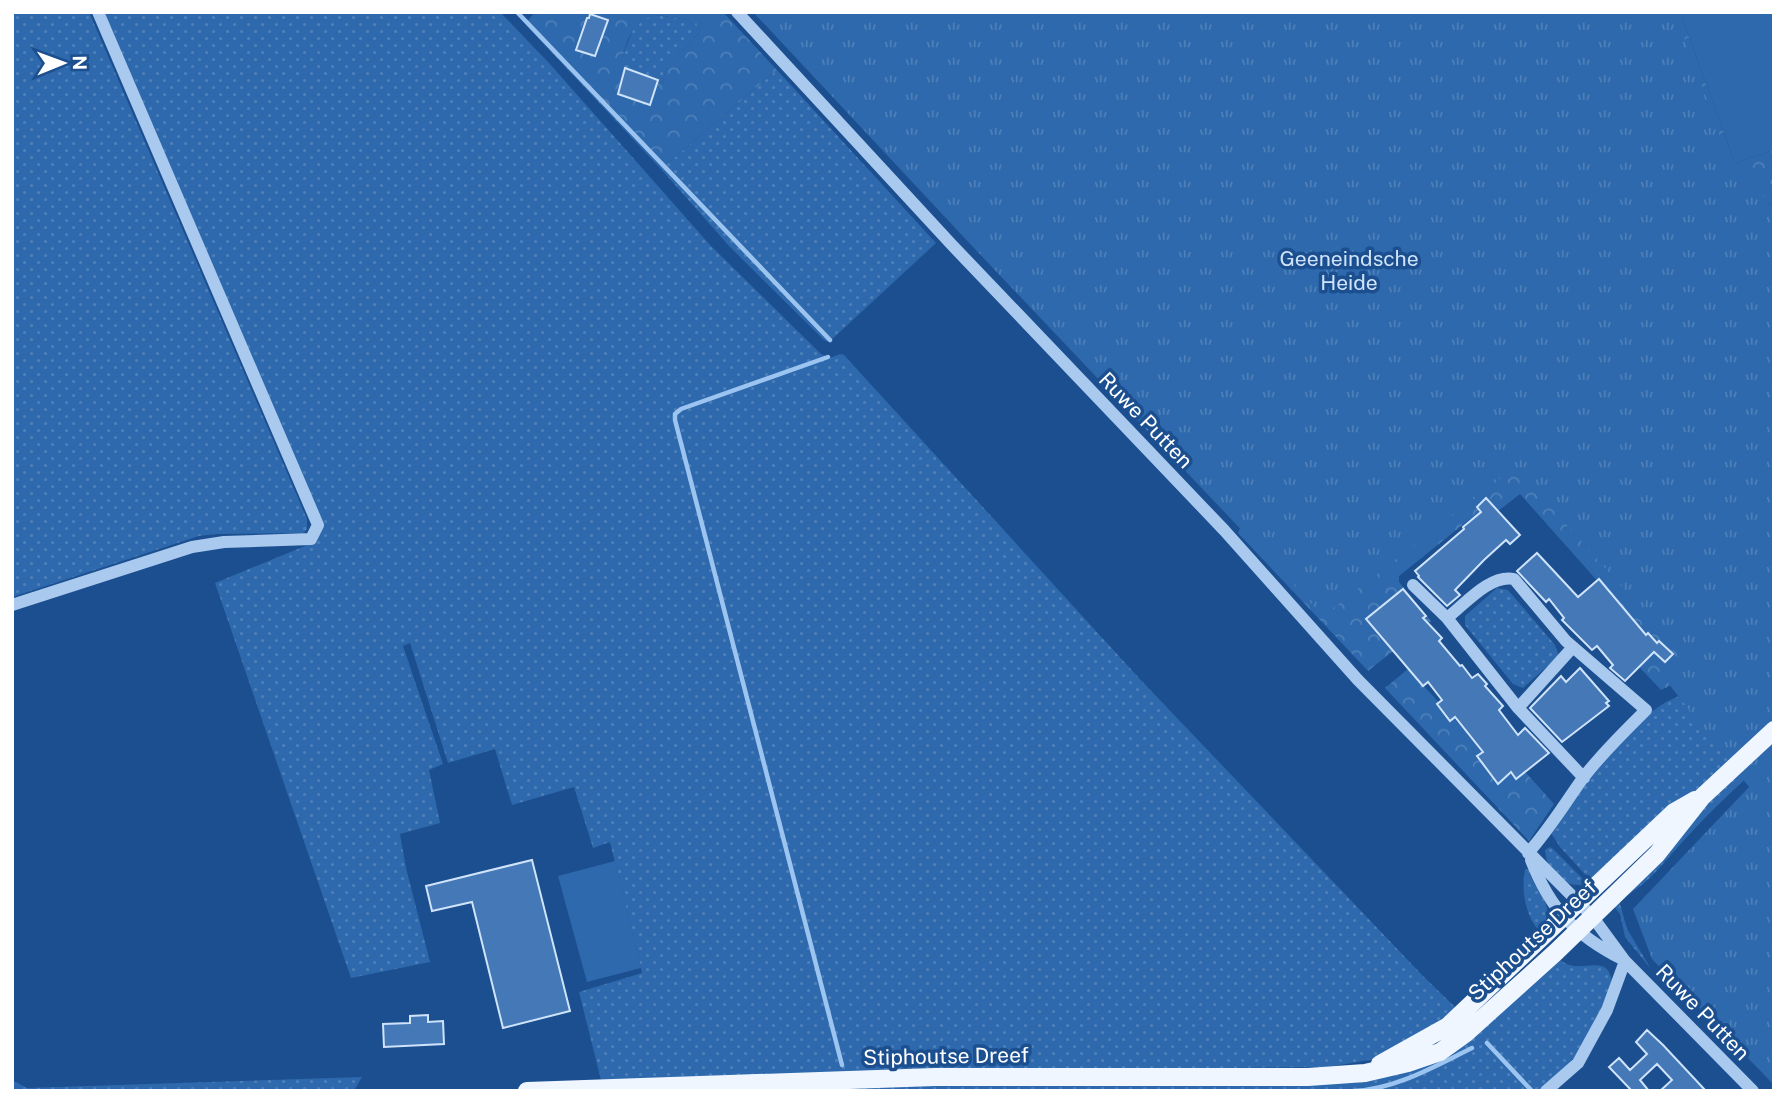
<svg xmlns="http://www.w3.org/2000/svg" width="1786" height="1103" font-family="'Public Sans',sans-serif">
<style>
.grass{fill:url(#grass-dots)}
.forest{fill:url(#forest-crowns);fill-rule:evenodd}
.park{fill:url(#park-tufts)}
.garden{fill:#2e69ad}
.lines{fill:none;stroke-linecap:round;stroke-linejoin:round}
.stream{stroke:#9cc4f0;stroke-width:4.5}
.building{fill:#4478b7;stroke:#cfe3fa;stroke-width:2}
.minor{stroke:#a9c9ee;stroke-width:12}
.major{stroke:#f0f6ff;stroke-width:18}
.labels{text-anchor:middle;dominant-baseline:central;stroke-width:7;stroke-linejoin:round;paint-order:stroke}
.park-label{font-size:21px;fill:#cfe3fa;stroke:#1b4f8f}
.street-label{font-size:21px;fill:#fff;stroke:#1b4f8f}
</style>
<defs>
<pattern id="grass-dots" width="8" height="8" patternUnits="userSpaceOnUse" patternTransform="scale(1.75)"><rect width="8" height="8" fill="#2e69ad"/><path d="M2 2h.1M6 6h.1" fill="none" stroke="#4d80b9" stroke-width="1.8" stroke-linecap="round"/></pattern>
<pattern id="forest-crowns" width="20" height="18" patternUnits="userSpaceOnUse" patternTransform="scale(1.75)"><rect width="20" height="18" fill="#2e69ad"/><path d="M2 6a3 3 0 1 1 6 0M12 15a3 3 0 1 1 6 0" fill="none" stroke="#4d80b9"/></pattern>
<pattern id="park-tufts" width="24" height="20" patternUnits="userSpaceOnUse" patternTransform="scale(1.75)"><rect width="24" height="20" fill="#2e69ad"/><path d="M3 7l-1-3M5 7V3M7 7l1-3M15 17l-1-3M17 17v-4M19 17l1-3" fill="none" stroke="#4d80b9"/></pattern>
</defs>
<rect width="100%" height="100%" fill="#1b4f8f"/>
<!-- grass -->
<path class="grass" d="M12,12H89L307,519V530L303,533L217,534L199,536L12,597Z
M104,12H500L549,63L711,246L821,354L830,358L840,354L844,355L1138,677L1422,975L1456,1008L1420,1037L1375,1059L1328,1067L840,1072L601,1080L579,992L642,973L610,842L593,848L574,787L512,805L495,749L448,763L410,643L403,646L443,764L429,770L440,823L400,834L406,868L430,962L351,978L215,583L317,541L321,530Z
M657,15L695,21L700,32L667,67L662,83L617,70L633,29L641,19Z
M777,70L936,243L829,342L824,340L729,246L661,169Z
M1497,588L1508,590L1555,645L1559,656L1523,688L1513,684L1465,625V616Z
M1692,690L1774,720L1705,785L1592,882L1560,847L1551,833L1589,776L1642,718L1666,702Z
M1774,739V752C1745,780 1714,807 1687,837C1663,862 1651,883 1619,900L1627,929L1651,969L1625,937L1620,914L1612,904L1686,823Z
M1550,847L1553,849L1588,884C1564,889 1547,873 1545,850Z
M1525,869H1528C1535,894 1560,905 1539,931C1525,914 1521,891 1525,869Z
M1555,956C1560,959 1564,964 1570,965C1585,970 1609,955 1612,982C1595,1024 1578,1067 1537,1091H692L838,1086L1349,1083L1370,1080L1411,1069Z
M362,1077L355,1089L12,1091V1080L27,1088Z"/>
<!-- forest -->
<path class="forest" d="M535,12H723L777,70L661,169L525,24ZM657,15L695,21L700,32L667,67L662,83L618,70C628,44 627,22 657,15Z
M1648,12H1680L1735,163L1774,150V208L1710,145Z
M1459,403L1562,470L1697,673L1661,690L1626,653L1641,630L1520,494L1479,526L1470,519L1399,576V582L1431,621L1368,671L1238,533L1241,526Z
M1408,669L1497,765H1519L1554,804L1529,841L1385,688Z"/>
<!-- park -->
<path class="park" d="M753,12H1675L1725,150L1774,209V1085L1652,959L1633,909L1749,787L1665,679L1688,661L1515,467L1323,616L973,247Z"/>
<!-- garden -->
<path class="garden" d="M1680,12H1774V150L1735,163Z
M615,861L641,968L587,982L558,876Z"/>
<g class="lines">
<!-- stream -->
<path class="stream" d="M517,12L830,340
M828,357L681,409L675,414V420L842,1065
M1487,1043L1532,1091
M1354,1091C1396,1089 1435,1066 1472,1048"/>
</g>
<!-- building -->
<path class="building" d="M590,14L608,20L595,56L576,50L587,18H589Z
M625,68L658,80L650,105L618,94Z
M1486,498L1520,535L1510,544L1506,540L1484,560L1455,590L1460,595L1447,606L1418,577L1419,576L1415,571L1464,529L1463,527L1481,512L1477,507Z
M1537,553L1578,597L1599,579L1646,635L1648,633L1657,643L1659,641L1673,654L1665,662L1654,652L1625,681L1610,668L1613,665L1597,646L1592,650L1562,620L1564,618L1549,599L1546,602L1517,571Z
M1403,589L1426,616L1423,618L1442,638L1439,641L1460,666L1462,665L1472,678L1478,674L1487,684L1485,686L1503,706L1499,710L1518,735L1525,728L1549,753L1516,779L1511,772L1498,784L1477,756L1483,752L1455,717L1450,721L1437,704L1442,700L1428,682L1423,686L1366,619Z
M1580,668L1609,701L1606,703L1609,706L1562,742L1530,708L1561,676L1566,682Z
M532,860L570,1011L503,1028L472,902L432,911L426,886Z
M428,1015V1022L443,1021L444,1044L384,1047L383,1024L410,1023V1016Z
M1647,1030L1663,1045L1706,1091H1660L1672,1080L1657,1064L1640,1080L1649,1091H1632L1609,1067L1619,1058L1630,1070L1647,1054L1636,1042Z"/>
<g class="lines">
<!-- minor -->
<path class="minor" d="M737,12L952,245L1224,530L1358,680L1592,916L1625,961L1753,1091
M1413,585L1447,618L1518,708L1584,778
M12,605L192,547L224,542L311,539L318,525L98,12
M1447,618C1465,604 1490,574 1514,579L1566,641L1646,710C1624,732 1602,753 1583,778C1565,803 1549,830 1528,853
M1518,708L1573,647
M1531,860C1550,909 1575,935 1622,959
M1546,1091L1578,1063L1607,1010L1625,961"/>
<!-- major -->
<path class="major" d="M1380,1064L1448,1026L1674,812L1695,800
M527,1091L935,1077H1308L1365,1073L1408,1063L1440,1052L1465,1034L1556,952L1657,854L1702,797L1774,730"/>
</g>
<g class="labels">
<!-- park labels -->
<g class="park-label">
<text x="1349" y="258">Geeneindsche<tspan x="1349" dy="24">Heide</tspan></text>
</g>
<!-- street labels -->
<g class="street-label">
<text transform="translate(1146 420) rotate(46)">Ruwe Putten</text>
<text transform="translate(1532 940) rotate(-43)">Stiphoutse Dreef</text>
<text transform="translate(1703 1012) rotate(46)">Ruwe Putten</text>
<text transform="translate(946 1056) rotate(-1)">Stiphoutse Dreef</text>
</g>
</g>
<!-- border -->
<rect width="1786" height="1103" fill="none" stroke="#ffffff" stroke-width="28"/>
<!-- north arrow -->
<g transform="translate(63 63) rotate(89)" stroke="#1b4f8f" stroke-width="5" paint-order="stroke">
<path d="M0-5L12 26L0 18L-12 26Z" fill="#ffffff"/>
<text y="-10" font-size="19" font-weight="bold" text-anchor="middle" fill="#ffffff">N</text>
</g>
</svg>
